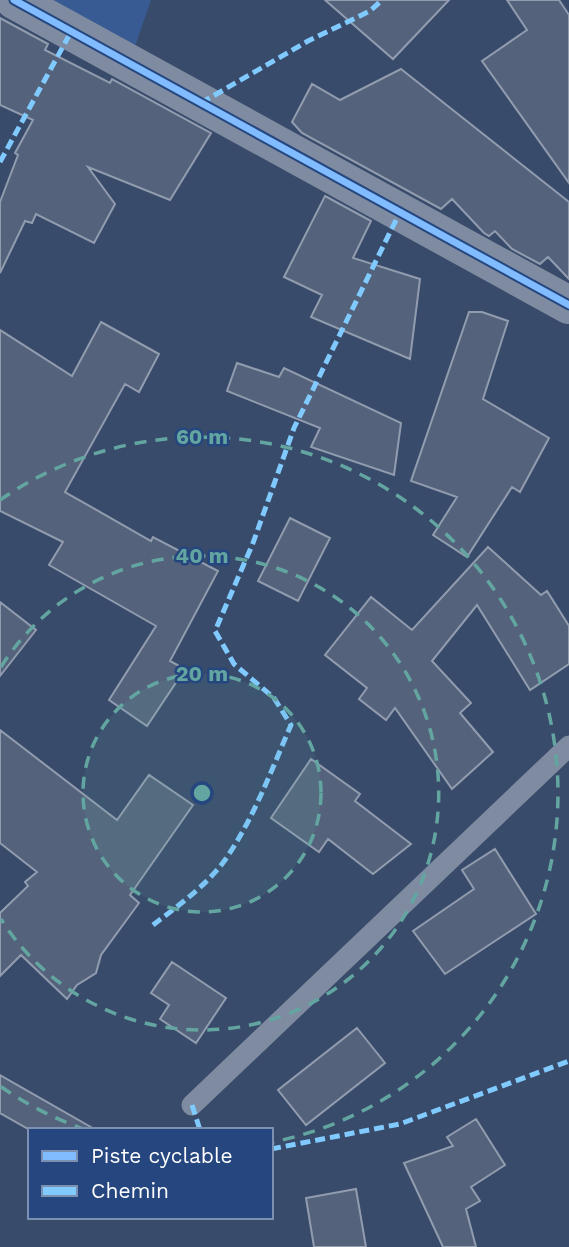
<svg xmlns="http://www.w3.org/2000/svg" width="569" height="1247" font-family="'Work Sans',sans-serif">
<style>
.green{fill:#385b94}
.building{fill:#54637b;stroke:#929caf;stroke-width:2}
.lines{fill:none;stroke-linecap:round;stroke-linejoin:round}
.lane{stroke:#7e8ba0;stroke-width:21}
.street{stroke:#7e8ba0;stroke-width:38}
.quiet{stroke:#80caff;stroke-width:5;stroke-dasharray:10 5;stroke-linecap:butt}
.cycleway-casing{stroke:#25467e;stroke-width:11}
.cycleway{stroke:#80bcff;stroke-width:7}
.ring{fill:none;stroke:#63a6a1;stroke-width:3.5;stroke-dasharray:12 9}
.centre{fill:#63a6a1;stroke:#25467e;stroke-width:3.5}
.ring-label{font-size:21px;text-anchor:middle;font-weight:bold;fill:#63a6a1;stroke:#25467e;stroke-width:5;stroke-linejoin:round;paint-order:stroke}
</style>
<rect width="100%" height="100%" fill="#394b6a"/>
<!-- green -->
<path class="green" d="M43,0H151L134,49Z"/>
<!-- building -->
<path class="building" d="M325,0H449L393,59Z
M507,0H559L569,15V183L482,61L527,30Z
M0,18L48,44L45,50L110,83L112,79L211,133L170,200L88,167L115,204L94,243L36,214L32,223L25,221L0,273V202L18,155L15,153L33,120L0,105Z
M401,69L569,202V279L548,257L540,264L512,249L495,231L489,236L484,233L452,199L441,209L302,133L292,122L312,84L340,100Z
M325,196L371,221L353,258L420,279L410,359L311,317L322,295L284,277Z
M469,312H482L508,321L483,399L549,438L520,492L512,487L467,557L433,535L457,497L411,481Z
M101,322L159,354L139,392L125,384L65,492L151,541L153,537L218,571L170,661L185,669L147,726L109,700L156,626L49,565L63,542L0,511V330L72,376Z
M237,363L279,377L284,368L401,423L394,475L311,447L320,428L227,391Z
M290,518L330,538L298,601L258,581Z
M488,547L541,595L547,591L569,626V664L530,690L477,605L432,661L471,703L460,713L493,752L452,789L395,708L386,720L359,699L367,688L325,655L371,597L412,630Z
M0,602L36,630L0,676Z
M0,730L117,820L149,775L193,805L130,895L139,903L101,955L96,973L77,985L67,999L21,955L0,976V913L28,886L25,882L37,872L0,843Z
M311,759L360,794L355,801L411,844L373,874L328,839L319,852L271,818Z
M495,849L536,914L445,974L413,931L474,889L462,870Z
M172,962L226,998L196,1043L160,1019L169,1005L151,993Z
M357,1028L385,1063L306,1125L278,1090Z
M0,1075L96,1130H30L0,1113Z
M476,1119L505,1165L471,1187L480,1201L466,1209L476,1247H443L404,1163L453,1146L447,1137Z
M356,1189L366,1247H314L306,1198Z"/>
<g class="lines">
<!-- lane -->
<path class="lane" d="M192,1105L569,746"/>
<!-- street -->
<path class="street" d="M14,0L569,305"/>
<!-- quiet -->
<path class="quiet" d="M201,103L308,41L370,11L382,0
M0,162L72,30
M153,925C178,906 207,885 225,860C254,818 271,771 291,725L274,698L234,664L215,631L253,543L294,428L399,214
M192,1105L200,1130
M271,1149L400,1124L569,1061"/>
<defs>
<path id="cycleway" d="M14,0L569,305"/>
</defs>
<!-- cycleway casing -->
<use href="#cycleway" class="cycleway-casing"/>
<!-- cycleway -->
<use href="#cycleway" class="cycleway"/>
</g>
<!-- distance rings -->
<circle cx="202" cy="793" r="119" fill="#63a6a1" fill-opacity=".12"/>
<g class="ring">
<circle cx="202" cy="793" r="119"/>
<path d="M1 667A237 237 0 1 1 1 919"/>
<path d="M86 1130A356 356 0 0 1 0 1086M0 500A356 356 0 1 1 273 1142"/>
</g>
<circle cx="202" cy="793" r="10" class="centre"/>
<g class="ring-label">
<text x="202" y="444">60 m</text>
<text x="202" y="563">40 m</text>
<text x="202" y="681">20 m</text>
</g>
<!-- legend -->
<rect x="28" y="1128" width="245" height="91" fill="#25467e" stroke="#7c90b2" stroke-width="2"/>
<rect x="42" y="1151" width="35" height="10" fill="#80bcff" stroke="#7c90b2" stroke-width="2"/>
<text x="91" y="1163" font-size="21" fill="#ffffff">Piste cyclable</text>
<rect x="42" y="1186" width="35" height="10" fill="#80caff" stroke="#7c90b2" stroke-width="2"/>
<text x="91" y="1198" font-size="21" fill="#ffffff">Chemin</text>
</svg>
